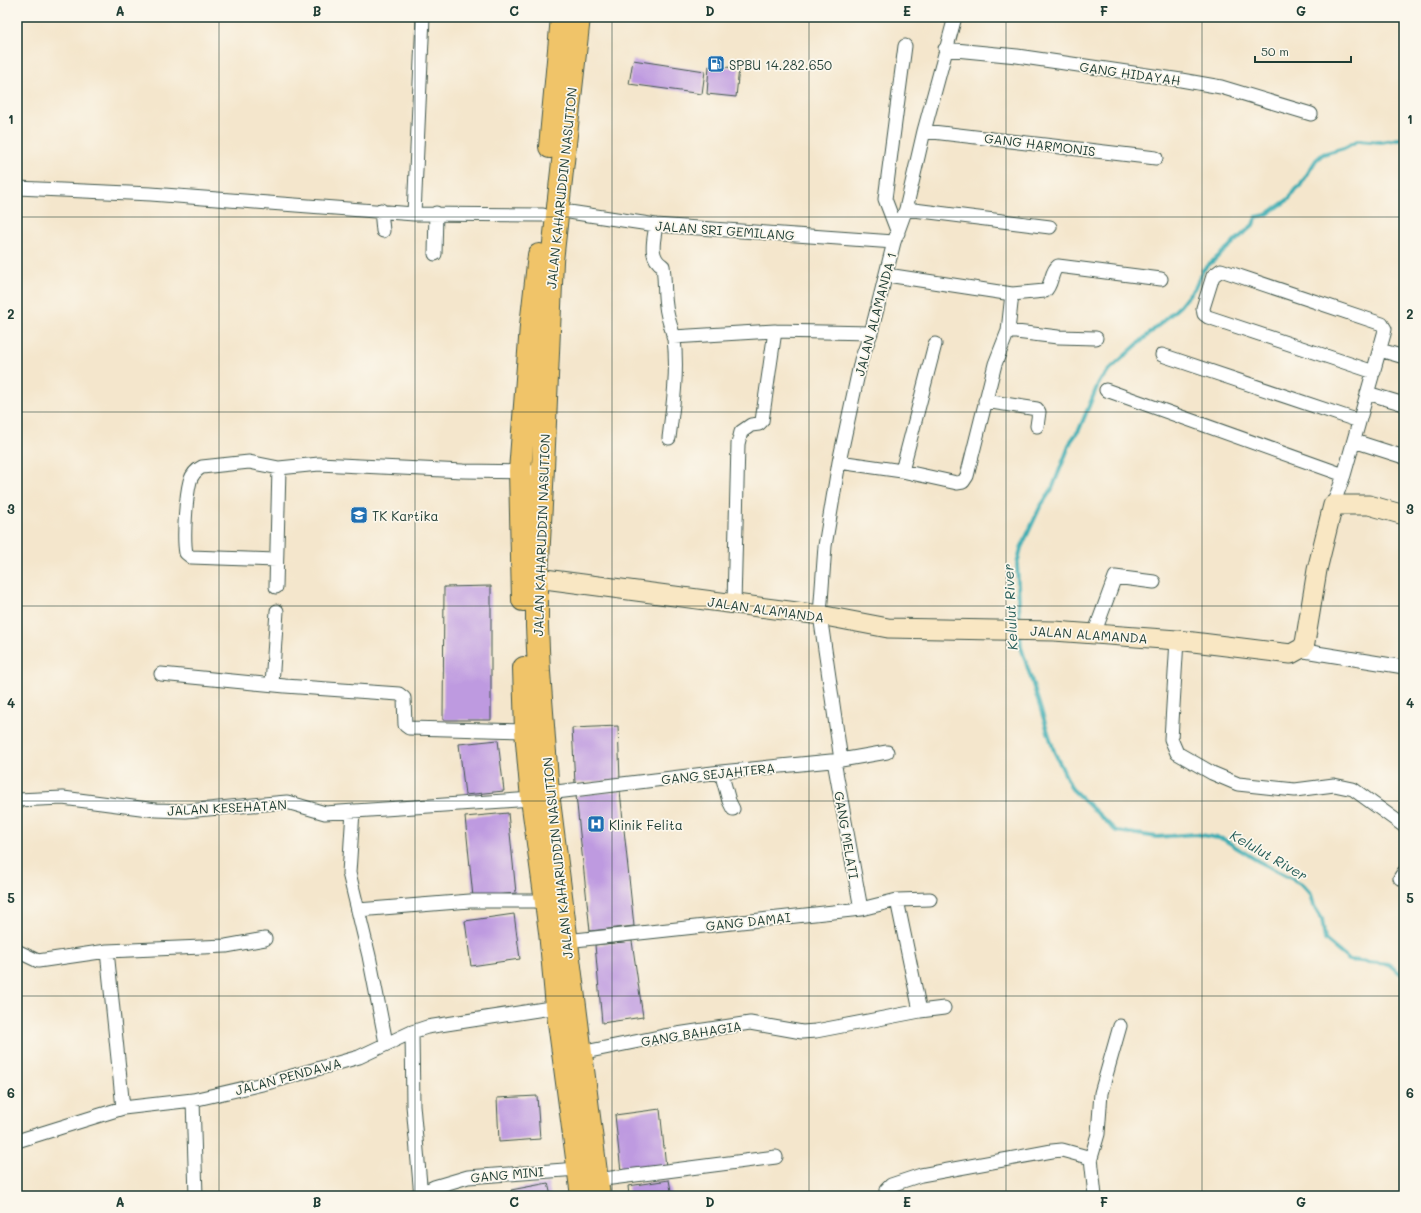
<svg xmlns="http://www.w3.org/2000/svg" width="1421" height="1213" font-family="Mali,sans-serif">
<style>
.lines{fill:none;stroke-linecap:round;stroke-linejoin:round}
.stream{stroke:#3cadb3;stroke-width:4}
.building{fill:#be9ae0}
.street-casing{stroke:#3f564b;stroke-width:15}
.secondary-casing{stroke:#3f564b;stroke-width:21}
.highway-casing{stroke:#3f564b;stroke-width:24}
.street{stroke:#fff;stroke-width:13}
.secondary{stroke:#f9e7c3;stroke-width:19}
.highway{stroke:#f0c469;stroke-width:22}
.grid{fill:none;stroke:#1f3d34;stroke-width:1;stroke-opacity:0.55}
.labels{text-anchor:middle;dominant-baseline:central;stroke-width:3.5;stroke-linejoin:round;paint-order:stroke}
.poi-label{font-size:13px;fill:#1f3d34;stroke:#fbf7ec;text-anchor:start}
.street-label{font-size:13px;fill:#1f3d34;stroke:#fbf7ec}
.water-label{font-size:14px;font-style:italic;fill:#285f5a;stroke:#fbf7ec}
.neatline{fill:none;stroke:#1f3d34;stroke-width:1.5}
.grid-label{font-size:13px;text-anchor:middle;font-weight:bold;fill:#1f3d34}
</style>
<rect width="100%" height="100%" fill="#fbf7ec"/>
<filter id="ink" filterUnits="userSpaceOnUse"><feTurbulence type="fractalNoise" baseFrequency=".025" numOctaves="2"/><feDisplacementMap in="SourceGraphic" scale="8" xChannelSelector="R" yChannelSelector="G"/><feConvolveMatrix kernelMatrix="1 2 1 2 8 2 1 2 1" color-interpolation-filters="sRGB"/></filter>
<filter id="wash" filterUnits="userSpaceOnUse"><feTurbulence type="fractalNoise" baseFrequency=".012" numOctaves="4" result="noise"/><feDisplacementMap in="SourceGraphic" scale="16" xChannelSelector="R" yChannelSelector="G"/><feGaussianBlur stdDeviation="0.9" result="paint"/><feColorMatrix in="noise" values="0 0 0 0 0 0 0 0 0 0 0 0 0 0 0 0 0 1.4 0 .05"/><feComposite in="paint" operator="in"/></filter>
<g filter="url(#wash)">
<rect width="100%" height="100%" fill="#f4e6cc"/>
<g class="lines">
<!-- stream -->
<path class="stream" d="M1020,625L1017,564L1021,548L1040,507L1052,489L1071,441L1079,430L1099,382L1109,370L1180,306L1196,286L1203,270L1253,225L1256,217L1266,215L1289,199L1293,192L1300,186L1316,160L1323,154L1344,148L1359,140L1381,142L1404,138
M1020,635L1021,647L1054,751L1072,789L1116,831L1157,837L1196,834L1223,839L1258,861L1302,884L1311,894L1314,906L1322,919L1325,940L1349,960L1388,964L1404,976"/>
</g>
<g id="blocks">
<!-- building -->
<path class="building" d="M633,60L705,71L702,94L629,84Z
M709,66L739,68L736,97L707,94Z
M491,586V720H443L444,587Z
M618,726L620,780L575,783L572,728Z
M498,740L504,791L465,795L459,744Z
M620,791L634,926L590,931L576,795Z
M508,813L516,893L473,897L465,817Z
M514,914L520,959L471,966L465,921Z
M632,941L643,1017L602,1023L595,945Z
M537,1096L540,1139L499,1142L497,1098Z
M660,1109L666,1167L621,1172L615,1115Z
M669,1180L672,1196H629L628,1186Z
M548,1183L551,1196H513L511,1190Z"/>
</g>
</g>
<g filter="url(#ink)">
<use href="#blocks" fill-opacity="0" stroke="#3f564b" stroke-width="1"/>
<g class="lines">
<defs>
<path id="street" d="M945,49L1017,56L1181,80L1221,87L1311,114
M924,131L1156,158
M17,188L151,194L414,214L543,215
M906,209L1050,227
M381,210L383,231
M556,210L656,225L894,242
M414,214L423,17
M656,225C654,240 648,257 663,266C665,280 664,293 666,306C667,318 672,328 674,339C678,371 673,406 669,438
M898,233L885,199L905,46
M435,254L436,213
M887,275L1012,294L1045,291C1053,284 1050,272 1058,266L1161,279
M1008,331L1058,337L1096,338
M673,337L775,331L871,333
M1380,350L1404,357
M1162,355L1359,421
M1106,390L1344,475
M1367,393L1404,404
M985,401L1037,409L1039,412L1037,426
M1354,441L1404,457
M839,462L902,471L957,483L963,482L967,476L995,364L1008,331L1012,294
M902,471L935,344
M1333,505L1344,475L1384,334L1385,329L1382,324L1221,270L1213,276L1203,308L1204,314L1208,317L1374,372
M276,560L191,557L186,553C183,538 186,496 190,481C192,475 196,470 202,467L249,462L279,468L319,464L463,471L543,472
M276,587L279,468
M734,604L738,444L741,432L751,425L759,424L762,421L775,331
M1094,634L1115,577L1154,582
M1177,640L1171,739L1177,753L1212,773L1238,784L1295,790L1334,785L1353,789L1404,826
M1298,650L1404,667
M161,674L285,686L399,694L404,698L405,725L409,728L526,731
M272,684L277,611
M841,760L820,615L825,546L839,462L861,360L871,333L894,242L906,209L924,131L955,17
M834,761L861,909
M721,772L729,801L733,809
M548,793L721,772L841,760L887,752
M17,800L63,798L156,810L186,811L287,802L325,813L532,799
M353,811L349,873L369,956L386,1043
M1400,878L1404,872
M897,900L920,1011
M358,910L470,901H546
M566,941L861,909L897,900L930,899
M17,951L38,961L107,951L226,946L265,939
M107,951L123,1108
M412,1032L413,1105L421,1196
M580,1053L664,1036L750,1023L802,1032L816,1031L920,1011L944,1008
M193,1100L196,1196
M17,1141L123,1108L193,1100L271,1082L359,1057L412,1032L427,1027L557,1007
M596,1180L776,1157
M415,1196L434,1187L468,1177L578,1169
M887,1196L886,1190L891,1185L921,1175L1052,1151L1062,1150L1091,1158
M1095,1196L1091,1158L1098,1134L1101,1093L1120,1026"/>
<path id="secondary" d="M537,578L820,615L888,628L1054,631L1177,640L1291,654L1302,648L1305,643L1317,570L1333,505H1369L1404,515"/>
<path id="highway" d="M579,17L552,261L543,468L537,578V626L539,672L548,793L599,1196
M550,147L562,17
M523,600L520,471L531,326L539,255
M524,668L526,731L532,799L550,932L557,1007L582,1196"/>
</defs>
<!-- street casing -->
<use href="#street" class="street-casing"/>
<!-- secondary casing -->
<use href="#secondary" class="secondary-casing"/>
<!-- highway casing -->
<use href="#highway" class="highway-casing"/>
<!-- street -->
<use href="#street" class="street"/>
<!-- secondary -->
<use href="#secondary" class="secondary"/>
<!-- highway -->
<use href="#highway" class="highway"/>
</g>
</g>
<!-- grid -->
<path class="grid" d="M219,17V1196M415,17V1196M612,17V1196M809,17V1196M1006,17V1196M1202,17V1196M17,217H1404M17,412H1404M17,606H1404M17,801H1404M17,996H1404"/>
<!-- icons -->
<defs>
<symbol id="fuel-square" viewBox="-11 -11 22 22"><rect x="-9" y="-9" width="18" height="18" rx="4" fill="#1f6fb2" stroke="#fbf7ec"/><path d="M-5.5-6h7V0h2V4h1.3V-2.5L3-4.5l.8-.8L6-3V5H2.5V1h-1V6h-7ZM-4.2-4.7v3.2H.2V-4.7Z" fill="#fff"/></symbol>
<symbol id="school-square" viewBox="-11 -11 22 22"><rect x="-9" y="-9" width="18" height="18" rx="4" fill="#1f6fb2" stroke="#fbf7ec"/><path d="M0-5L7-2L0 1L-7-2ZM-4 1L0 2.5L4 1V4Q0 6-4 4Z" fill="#fff"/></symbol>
<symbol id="hospital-square" viewBox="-11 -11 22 22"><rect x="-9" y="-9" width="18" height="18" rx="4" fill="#1f6fb2" stroke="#fbf7ec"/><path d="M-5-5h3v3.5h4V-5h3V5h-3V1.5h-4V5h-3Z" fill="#fff"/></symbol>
</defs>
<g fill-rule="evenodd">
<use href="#fuel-square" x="706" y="54" width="20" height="20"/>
<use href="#school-square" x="349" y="505" width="20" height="20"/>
<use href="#hospital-square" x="586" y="814" width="20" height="20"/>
</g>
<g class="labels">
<!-- poi labels -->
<g class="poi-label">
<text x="729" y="64">SPBU 14.282.650</text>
<text x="372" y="515">TK Kartika</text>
<text x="609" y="824">Klinik Felita</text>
</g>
<!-- street labels -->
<g class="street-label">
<text transform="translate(1130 73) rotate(8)">GANG HIDAYAH</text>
<text transform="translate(1040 144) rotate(7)">GANG HARMONIS</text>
<text transform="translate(561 188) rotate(-84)">JALAN KAHARUDDIN NASUTION</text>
<text transform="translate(725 230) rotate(4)">JALAN SRI GEMILANG</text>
<text transform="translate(875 314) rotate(-75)">JALAN ALAMANDA 1</text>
<text transform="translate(541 535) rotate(-88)">JALAN KAHARUDDIN NASUTION</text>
<text transform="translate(766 609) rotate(8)">JALAN ALAMANDA</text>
<text transform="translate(1089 634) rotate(4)">JALAN ALAMANDA</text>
<text transform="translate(718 773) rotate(-6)">GANG SEJAHTERA</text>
<text transform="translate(227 807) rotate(-3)">JALAN KESEHATAN</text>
<text transform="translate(847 835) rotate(80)">GANG MELATI</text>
<text transform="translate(557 858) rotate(-96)">JALAN KAHARUDDIN NASUTION</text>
<text transform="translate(748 921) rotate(-6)">GANG DAMAI</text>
<text transform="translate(691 1033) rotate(-9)">GANG BAHAGIA</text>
<text transform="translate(288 1076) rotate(-15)">JALAN PENDAWA</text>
<text transform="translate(507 1174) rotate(-5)">GANG MINI</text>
</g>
<!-- water labels -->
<g class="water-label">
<text transform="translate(1010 607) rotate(-93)">Kelulut River</text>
<text transform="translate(1269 855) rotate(30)">Kelulut River</text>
</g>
</g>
<!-- margin -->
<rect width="1421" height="1213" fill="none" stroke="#fbf7ec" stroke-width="44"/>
<!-- scale -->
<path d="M1255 56v6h96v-6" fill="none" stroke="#1f3d34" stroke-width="2"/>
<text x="1261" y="56" font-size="12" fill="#1f3d34" stroke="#fbf7ec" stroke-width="3" paint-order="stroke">50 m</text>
<rect x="22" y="22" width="1377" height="1169" class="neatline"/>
<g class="grid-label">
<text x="120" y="16">A</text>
<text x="317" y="16">B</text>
<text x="514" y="16">C</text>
<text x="710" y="16">D</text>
<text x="907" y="16">E</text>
<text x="1104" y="16">F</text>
<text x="1301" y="16">G</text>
<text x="11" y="124">1</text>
<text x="1410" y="124">1</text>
<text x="11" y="319">2</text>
<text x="1410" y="319">2</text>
<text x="11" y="514">3</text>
<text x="1410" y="514">3</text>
<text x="11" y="708">4</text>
<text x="1410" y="708">4</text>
<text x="11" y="903">5</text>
<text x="1410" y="903">5</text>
<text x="11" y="1098">6</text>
<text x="1410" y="1098">6</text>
<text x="120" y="1207">A</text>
<text x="317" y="1207">B</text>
<text x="514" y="1207">C</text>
<text x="710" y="1207">D</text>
<text x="907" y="1207">E</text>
<text x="1104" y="1207">F</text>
<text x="1301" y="1207">G</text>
</g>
</svg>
